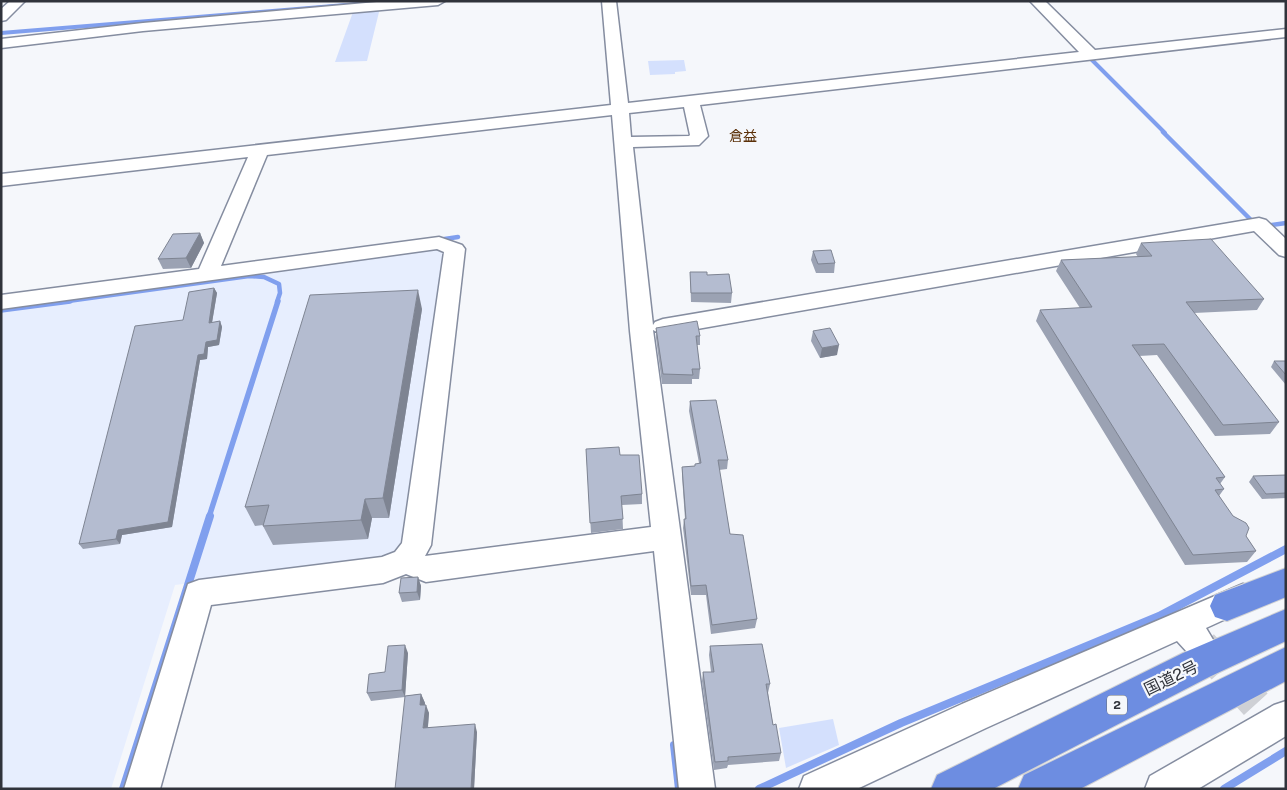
<svg xmlns="http://www.w3.org/2000/svg" width="1287" height="790" font-family="'Public Sans','Noto Sans JP',sans-serif">
<style>
.built{fill:#e7eefe}
.green{fill:#d4e0fd}
.lines{fill:none;stroke-linecap:round;stroke-linejoin:round}
.stream-far3{stroke:#809fee;stroke-width:4}
.stream-far2{stroke:#809fee;stroke-width:4.5}
.stream-far1{stroke:#809fee;stroke-width:5.5}
.stream{stroke:#809fee;stroke-width:8}
.minor-tunnel{stroke:#ced0d5;stroke-width:32;stroke-dasharray:32 16;stroke-linecap:butt}
.minor-casing{stroke:#858da0;stroke-width:3}
.highway-casing{stroke:#d1d2d4;stroke-width:2}
.minor{fill:#fff;fill-rule:evenodd}
.highway{fill:#6d8de1;fill-rule:evenodd}
.wall{fill:#9ba2b3}
.shaded-wall{fill:#7e8492}
.building{fill:#b4bcd0;stroke:#7e8492}
.labels{text-anchor:middle;dominant-baseline:central;stroke-width:4.5;stroke-linejoin:round;paint-order:stroke}
.shield{fill:#f5f7fb;stroke:#6b6e75;stroke-width:1}
.shield-label{font-size:12px;font-weight:bold;fill:#30333b}
.far-quarter-label{font-size:14px;fill:#5b3008;stroke:#f5f7fb}
.near-street-label{font-size:16px;fill:#30333b;stroke:#f5f7fb}
</style>
<rect width="100%" height="100%" fill="#f5f7fb"/>
<!-- built -->
<path class="built" d="M435,247L448,253L410,545L390,560L175,585L111,789H1V306Z"/>
<!-- green -->
<path class="green" d="M380,8L367,61L335,62L353,12Z
M684,60L686,71L675,72V74L650,75L648,61Z
M833,719L839,745L786,768L779,728Z"/>
<g class="lines">
<!-- stream-far3 -->
<path class="stream-far3" d="M1,33L358,4
M1091,59L1165,133"/>
<!-- stream-far2 -->
<path class="stream-far2" d="M1163,132L1255,224
M1265,226L1286,223
M438,240L458,237
M61,302L249,276L264,277L279,284L280,293L277,302"/>
<!-- stream-far1 -->
<path class="stream-far1" d="M1,310L70,301
M209,517L278,301"/>
<!-- stream -->
<path class="stream" d="M674,745L679,789
M123,789L210,516
M759,789L901,723L1159,616L1286,549
M1224,789L1286,751"/>
<!-- minor-tunnel -->
<path class="minor-tunnel" d="M1202,645L1261,710"/>
<defs>
<path id="minor" d="M10,1H25L6,20L1,21V9Z
M388,1H445L438,5L143,31L1,48V39L143,23Z
M602,1H616L628,103L1079,52L1030,1H1045L1095,50L1286,29V37L700,105L708,136L699,145L633,147L653,325L655,322L663,319L1259,218L1266,220L1286,239V257L1279,255L1254,231L663,335L653,330L715,789H679L654,551L426,582L406,574L383,583L211,605L160,789H124L188,584L199,580L382,557L395,552L402,543L444,252L437,249L1,309V295L199,269L248,157L1,186V174L611,105ZM684,107L690,135L689,136L631,137L629,113ZM612,115L630,331L651,527L425,556L431,545L465,249L462,245L439,237L221,266L267,155Z
M1243,584L1254,588L1258,597L1254,606L1206,628L1215,643L1210,653L1199,658L1188,653L1177,641L986,728L857,789H799L804,776L962,704Z
M1286,701V736L1198,789H1145L1150,776L1274,705Z"/>
<path id="highway" d="M1286,568V597L1227,621L1215,617L1210,606L1215,595Z
M1286,609V641L1209,677L993,789H931L937,775L1183,653Z
M1286,647V681L1080,789H1018L1024,775Z"/>
</defs>
<!-- minor casing -->
<use href="#minor" class="minor-casing"/>
<!-- highway casing -->
<use href="#highway" class="highway-casing"/>
<!-- minor -->
<use href="#minor" class="minor"/>
<!-- highway -->
<use href="#highway" class="highway"/>
</g>
<!-- wall -->
<path class="wall" d="M200,233L204,243L191,268L163,269L158,259Z
M1141,243L1264,299L1257,310L1194,313L1279,422L1270,434L1215,436L1157,355L1139,356L1225,477L1220,484L1224,489L1219,496L1256,551L1247,562L1185,565L1036,321L1040,310L1080,308L1056,271L1061,260L1138,257L1136,254Z
M813,251L835,263L834,273H816L811,260Z
M690,272L707,275L732,293L731,303L691,302Z
M214,288L217,293L212,323L220,321L222,327L219,345L208,347L207,359L200,360L172,527L122,535L120,544L83,549L79,544Z
M422,309L389,518H372L368,539L273,545L263,526V525L255,526L245,507Z
M656,328L700,336V345H697L700,369L699,379H692V384H662L656,338Z
M813,331L837,355L820,358L811,341Z
M1274,361H1286V385L1271,367Z
M690,401L728,460L727,469L719,470L730,534L757,619L755,628L711,634L706,595H691L683,528L684,519H685L682,476V467L695,466L699,463L689,411Z
M586,449L620,455L642,494V504L622,505L623,529L591,533Z
M1286,475V498L1262,499L1249,482L1253,476Z
M418,577L421,586L420,600L402,602L399,593Z
M710,646L770,684L768,693L773,725L781,753L779,761L728,765L727,768L714,770L702,681L703,672H711L709,655Z
M408,653L405,696L421,694L425,703L424,705L429,713L428,727L477,732L474,789L405,697L371,701L367,693L385,672Z"/>
<!-- shaded-wall -->
<path class="shaded-wall" d="M200,233L204,243L191,268L186,258Z
M214,288L217,293L211,328L209,323Z
M418,290L422,309L389,518L383,498Z
M220,321L222,327L219,345L208,347L207,359L200,360L172,527L122,535L120,544L116,539L118,530L198,355Z
M839,345L837,355L820,358L822,348Z
M365,499L372,518L368,539L361,520Z
M418,577L421,586L420,600L417,592Z
M405,645L408,653L405,697L402,690Z
M421,694L425,703L424,714L420,705Z
M426,705L429,713L427,736L423,728Z
M475,724L477,732L474,789H471Z"/>
<!-- building -->
<path class="building" d="M200,233L186,258L158,259L173,234Z
M1211,239L1264,299L1186,302L1279,422L1223,425L1164,344L1132,345L1225,477L1216,478L1224,489L1215,490L1233,516L1246,523L1249,528L1246,536L1256,551L1193,555L1040,310L1092,307L1061,260L1152,256L1141,243Z
M831,250L835,263L818,264L813,251Z
M690,272H707V275L729,274L732,293H691Z
M214,288L209,323L220,321L217,340L206,342L204,354L198,355L168,522L118,530L116,539L79,544L135,326L183,320L189,292Z
M418,290L383,498L365,499L361,520L263,526L269,505L245,507L310,295Z
M697,321L700,336H696L700,369H692L693,375L663,374L656,328Z
M830,328L839,345L822,348L813,331Z
M1274,361H1286V375Z
M716,400L728,460H718L730,534L743,535L757,619L712,625L706,585L691,586L684,519H686L682,467L695,466V464L701,463L690,401Z
M619,447L620,455H639L642,494L621,496L623,519L590,523L586,449Z
M1286,475V493L1266,494L1253,476Z
M418,577L417,592L399,593L401,578Z
M762,644L770,684H766L773,725L776,724L781,753L728,757V761L715,762L703,672H714L710,646Z
M405,645L402,690L367,693L369,674L385,672L388,646Z
M421,694L420,705H426L423,728L475,724L471,789H395L405,696Z"/>
<g class="labels">
<!-- shield labels -->
<rect class="shield" x="1107" y="695.5" width="20" height="19" rx="4"/>
<g class="shield-label">
<text x="1117" y="705">2</text>
</g>
<!-- far-quarter labels -->
<g class="far-quarter-label">
<text x="743" y="136">倉益</text>
</g>
<!-- near-street labels -->
<g class="near-street-label">
<text transform="translate(1171 678) rotate(-26)">国道2号</text>
</g>
</g>
<!-- border -->
<rect width="1287" height="790" fill="none" stroke="#30333b" stroke-width="5"/>
</svg>
